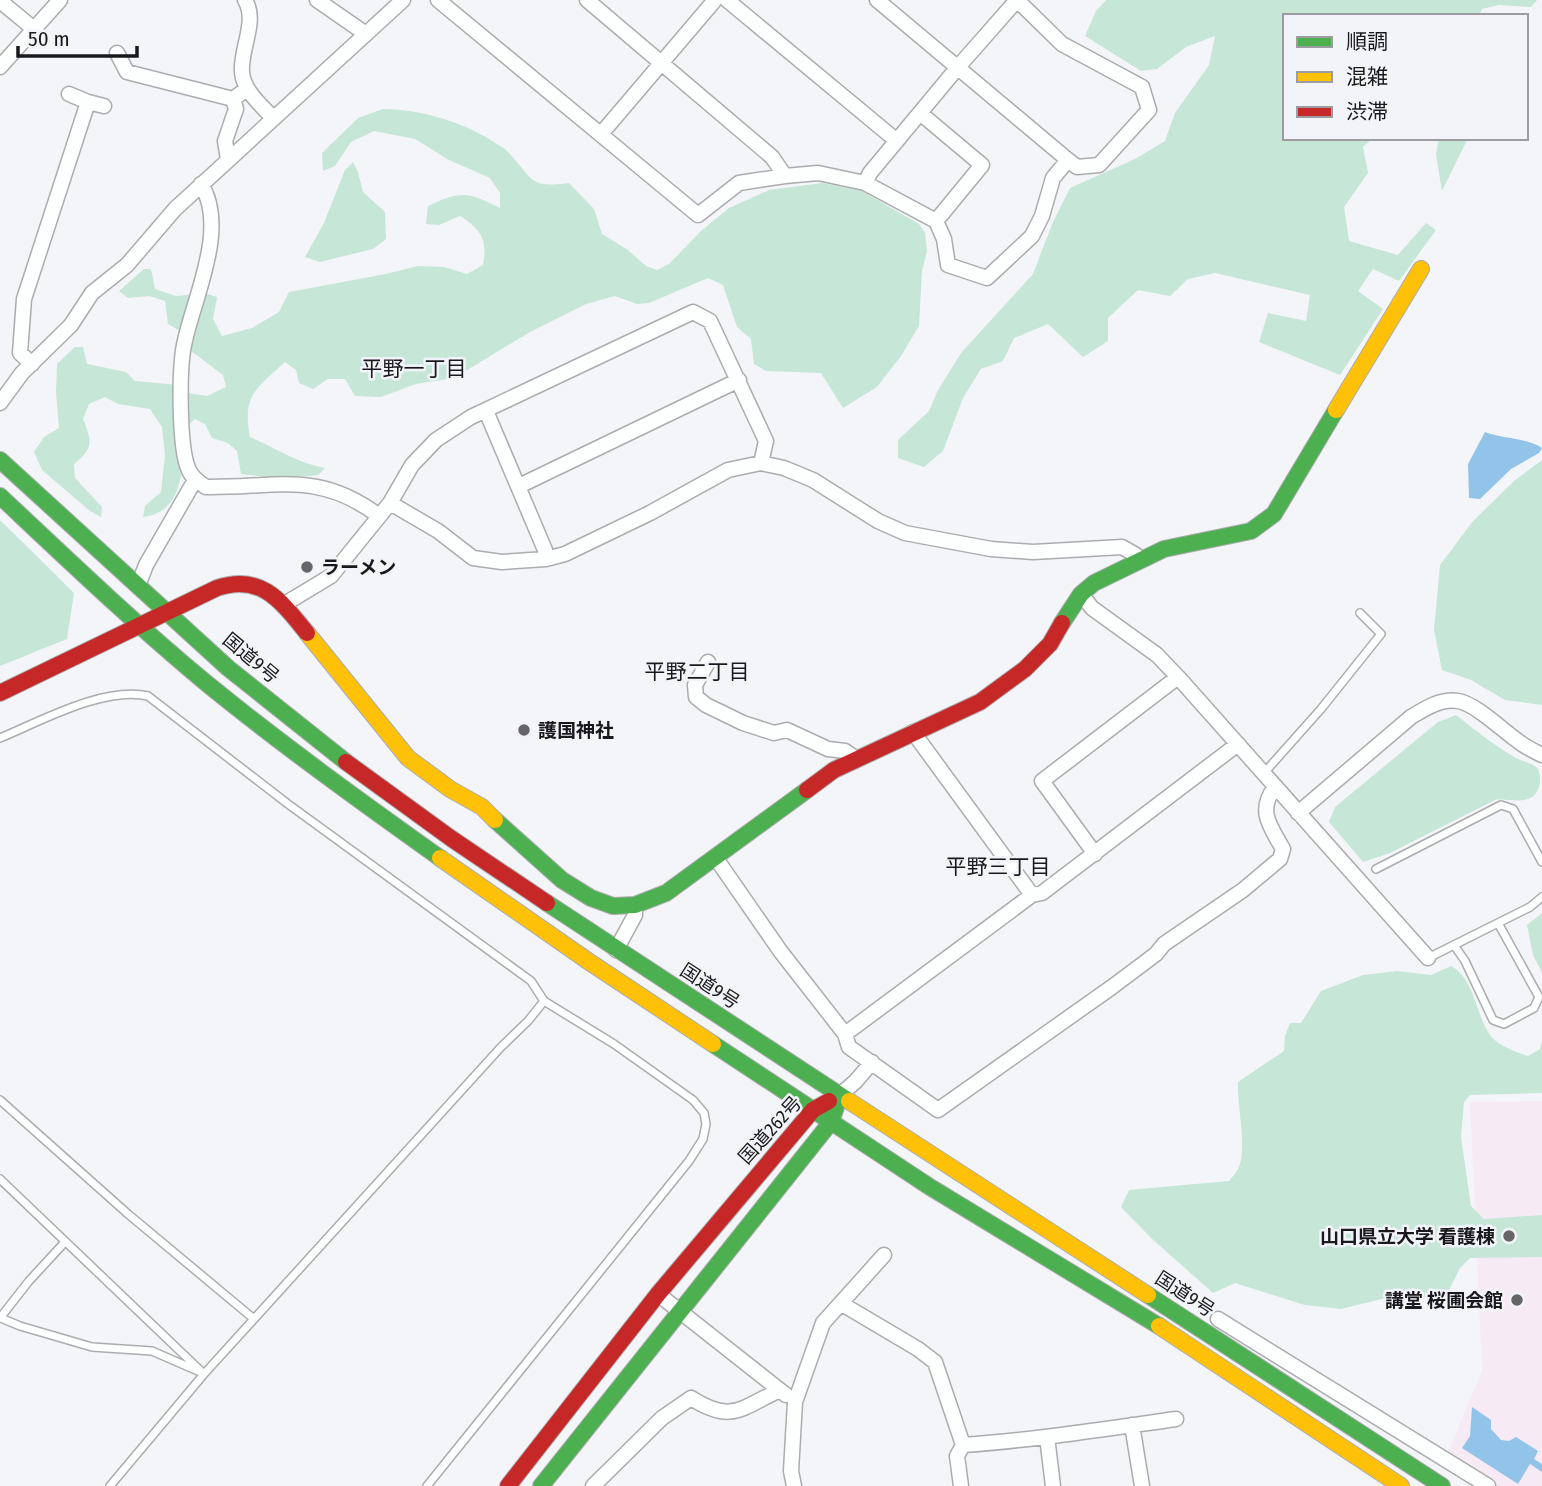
<svg xmlns="http://www.w3.org/2000/svg" width="1542" height="1486" font-family="'Fira Sans Condensed','Noto Sans JP',sans-serif">
<style>
.education{fill:#f6ebf5}
.green{fill:#c6e6d7}
.water{fill:#92c4ea}
.lines{fill:none;stroke-linecap:round;stroke-linejoin:round}
.lane-casing{stroke:#acacaf;stroke-width:10}
.street-casing{stroke:#acacaf;stroke-width:17}
.fast-casing{stroke:#acacaf;stroke-width:18}
.slow-casing{stroke:#acacaf;stroke-width:18}
.jam-casing{stroke:#acacaf;stroke-width:18}
.lane{stroke:#fdfefe;stroke-width:7}
.street{stroke:#fdfefe;stroke-width:14}
.fast{stroke:#4caf50;stroke-width:16}
.slow{stroke:#ffc107;stroke-width:16}
.jam{stroke:#c62828;stroke-width:16}
.poi-dot{fill:#666669;stroke:#f3f4fa;stroke-width:2.5}
.labels{text-anchor:middle;dominant-baseline:central;stroke-width:5;stroke-linejoin:round;paint-order:stroke}
.poi-label{font-size:19px;font-weight:bold;fill:#19191b;stroke:#f3f4fa;text-anchor:start}
.street-label{font-size:19px;fill:#19191b;stroke:#f3f4fa}
.neighbourhood-label{font-size:21px;fill:#19191b;stroke:#f3f4fa}
</style>
<rect width="100%" height="100%" fill="#f4f5f9"/>
<!-- education -->
<path class="education" d="M1542,1101V1486H1498L1447,1454L1482,1371L1470,1102Z"/>
<!-- green -->
<path class="green" d="M1106,0H1537L1531,7L1499,5L1482,9L1479,16H1285V138H1373L1363,147L1368,173L1344,207L1349,241L1398,255L1426,223L1436,230L1399,281L1373,269L1358,291L1383,309L1340,375L1259,342L1268,313L1306,321L1310,295L1215,273L1188,279L1170,296L1138,290L1108,318V341L1083,357L1048,324L1014,338L1003,361L981,369L963,398L943,451L924,467L898,458V440L929,411L937,392L961,353L1033,274L1053,222L1070,188L1135,159L1165,141L1175,113L1209,65L1215,36L1186,47L1157,69L1141,71L1085,36L1096,11Z
M383,109C417,109 456,120 486,137C493,142 502,146 508,152C533,178 528,189 569,183L594,209L602,234L628,250L646,266L657,270L669,264L701,231L729,208L769,190L822,183L862,191L919,224L925,233L927,251L922,271L919,326L901,356L877,387L843,408L821,373L766,371L754,364L751,339L737,327L723,285L708,278L649,303L637,304L615,296L586,304L530,332L454,378L416,384L381,397L355,396L345,379H328L313,389L299,383L296,370L285,362C256,389 242,395 250,437C276,448 297,463 325,468L318,475L285,479L241,474L237,451L228,443L212,438L205,424L195,419L183,430C183,463 186,512 143,517L145,506L161,492L165,455L162,427L150,409L118,404L105,397L89,404L83,419C92,441 94,448 74,464L75,478L102,507L101,517L90,511L42,470L34,452L44,437L59,428L56,392L57,364L75,347H83L87,364L126,372L135,381L178,385L188,393L207,396L226,387L223,375L187,348V335L168,324L165,301L149,296L128,298L119,291L144,269H151L155,289L176,296L204,293L217,297L213,319L222,336L252,328L279,312L289,292L386,274L418,266L444,267L467,274L483,265C488,240 481,229 460,216L439,225L426,224L428,206C461,190 468,192 500,208V193L490,178L449,160L415,139L374,131L351,142L335,166L323,171L322,153L358,118Z
M1439,138H1468L1442,191L1436,154Z
M353,162L358,172L363,192L385,212L386,239L373,249L320,262L305,257L324,223L345,170Z
M1542,460V705L1505,700L1471,680L1442,670L1434,630L1440,565L1473,521L1514,481Z
M0,520L74,593L67,639L0,666Z
M1456,715C1475,730 1494,745 1514,757C1521,761 1533,763 1538,769C1542,778 1540,792 1532,797C1520,804 1507,798 1495,800L1390,853L1363,862L1329,822L1335,807L1438,722Z
M1542,913V973L1533,955L1527,925Z
M1451,966C1475,979 1475,1013 1490,1035C1498,1046 1516,1052 1528,1056L1540,1049L1542,1041V1093L1470,1095L1464,1102L1461,1137L1471,1206L1484,1219L1542,1215V1257L1470,1258L1460,1268L1443,1302L1432,1301L1414,1291L1341,1309L1305,1305L1235,1283L1213,1293L1151,1238L1121,1207L1129,1190L1229,1181C1232,1177 1237,1172 1239,1167C1247,1147 1237,1105 1238,1082L1284,1051L1285,1036L1290,1023H1301L1321,991L1363,975L1397,971L1431,975Z"/>
<!-- water -->
<path class="water" d="M1485,432C1504,439 1527,438 1542,448L1539,453L1511,469L1480,499L1469,498L1468,464Z
M1472,1407L1491,1420V1429L1501,1440L1509,1441L1516,1437L1538,1451L1534,1459L1542,1464V1472L1530,1464L1518,1484L1462,1448L1470,1436Z"/>
<g class="lines">
<defs>
<path id="lane" d="M0,738C41,721 104,686 148,696L288,804L531,981L544,1001L614,1044L693,1100L704,1113L706,1124L703,1139L689,1161L427,1486
M1264,773L1321,709L1381,634L1360,613
M1376,869L1501,805L1513,809L1542,862
M1454,945L1465,961L1493,1020L1504,1024L1534,1008L1539,997L1498,923
M1428,958L1530,907L1542,897
M0,1100L128,1214L254,1319
M0,1179L204,1374
M0,1318L29,1281L64,1243
M1,1318L20,1326L92,1347L152,1351L198,1371
M110,1486L204,1374L501,1047L528,1021L544,1001"/>
<path id="street" d="M245,0C258,21 240,49 242,72C243,90 261,105 273,118
M317,0L366,34
M438,0L698,215L739,183L785,176L818,173L865,183L936,221L944,239L948,265L987,278L1032,236L1042,216L1053,178L1068,160
M587,0L772,157L785,176
M727,0L897,141
M877,0L1068,160L1077,167L1099,165L1149,110L1142,87L1062,44L1017,0
M0,1L34,29
M117,53L127,72L233,99L247,89
M0,67L60,0
M88,102L104,106
M920,113L982,165L936,221
M601,134L715,0
M228,159L225,141L236,109L233,99
M865,183L870,173L958,67L1017,0
M201,184C229,229 193,299 184,345C179,370 179,446 188,468C191,477 198,482 206,487C276,488 318,470 379,516
M32,364L20,353L24,299L88,102L69,94
M0,403L22,373L71,325L92,293L127,265L175,209L403,0
M486,411L545,550L546,559
M519,486L739,380
M390,503L438,531L473,558L502,562L546,559L565,554L650,513L728,470L761,463L784,468L813,480L878,521L905,533L991,549L1033,552L1122,547L1136,555L1139,560
M138,586L146,565L195,480
M1081,594L1092,608L1157,655L1178,677L1428,958
M283,605L331,576L390,503L412,465L436,440L471,417L693,312L710,321L766,441L761,463
M708,662L695,685L696,697L706,705L743,723L774,733L787,730L828,749L845,751L855,758
M913,732L1032,895
M1238,744L1042,893L1032,895L845,1034L849,1047L938,1110L1112,987L1156,954L1164,944L1243,890L1280,859L1283,849C1270,826 1257,811 1275,787
M1298,813L1411,717C1424,709 1441,698 1458,701C1476,704 1502,730 1518,741C1525,747 1534,751 1542,755
M1095,854L1042,781L1178,677
M715,857L781,952L845,1034
M616,950L635,915V905
M840,1095L856,1081L872,1062
M658,1294L786,1395
M842,1304L918,1349L935,1362L963,1445C1035,1440 1105,1429 1176,1419
M1218,1319L1488,1486
M1132,1425L1142,1486
M1047,1437L1053,1486
M593,1486L662,1418L691,1398C732,1424 741,1408 780,1390
M794,1486L791,1471L795,1402L823,1323L884,1255
M961,1486L957,1456L963,1445"/>
<path id="fast" d="M0,460L228,668L346,762
M0,496C67,559 134,623 205,682C281,744 360,801 440,858
M1062,623L1081,594L1094,583L1164,549L1251,531L1274,514L1336,410
M495,820L562,880L591,898L613,906L635,905L666,893L807,790
M547,903L849,1101
M713,1044L930,1187L1159,1326
M1148,1295L1442,1486
M541,1486L831,1122L836,1107"/>
<path id="slow" d="M1336,410L1421,269
M307,633L408,758L450,789L482,807L495,820
M440,858L588,961L713,1044
M849,1101L1148,1295
M1159,1326L1401,1486"/>
<path id="jam" d="M0,693L217,588C261,573 281,601 307,633
M346,762L452,839L547,903
M807,790L834,770L980,702L1025,669L1050,644L1062,623
M508,1486L658,1294L813,1110L829,1101"/>
</defs>
<!-- lane casing -->
<use href="#lane" class="lane-casing"/>
<!-- street casing -->
<use href="#street" class="street-casing"/>
<!-- fast casing -->
<use href="#fast" class="fast-casing"/>
<!-- slow casing -->
<use href="#slow" class="slow-casing"/>
<!-- jam casing -->
<use href="#jam" class="jam-casing"/>
<!-- lane -->
<use href="#lane" class="lane"/>
<!-- street -->
<use href="#street" class="street"/>
<!-- fast -->
<use href="#fast" class="fast"/>
<!-- slow -->
<use href="#slow" class="slow"/>
<!-- jam -->
<use href="#jam" class="jam"/>
</g>
<!-- markers -->
<g class="poi-dot">
<circle cx="307" cy="567" r="7"/>
<circle cx="524" cy="730" r="7"/>
<circle cx="1509" cy="1236" r="7"/>
<circle cx="1517" cy="1300" r="7"/>
</g>
<g class="labels">
<!-- poi labels -->
<g class="poi-label">
<text x="321" y="567">ラーメン</text>
<text x="538" y="730">護国神社</text>
<text x="1495" y="1236" text-anchor="end">山口県立大学 看護棟</text>
<text x="1503" y="1300" text-anchor="end">講堂 桜圃会館</text>
</g>
<!-- street labels -->
<g class="street-label">
<text transform="translate(251 658) rotate(40)">国道9号</text>
<text transform="translate(710 986) rotate(33)">国道9号</text>
<text transform="translate(770 1130) rotate(-48)">国道262号</text>
<text transform="translate(1185 1294) rotate(33)">国道9号</text>
</g>
<!-- neighbourhood labels -->
<g class="neighbourhood-label">
<text x="414" y="369">平野一丁目</text>
<text x="697" y="672">平野二丁目</text>
<text x="998" y="867">平野三丁目</text>
</g>
</g>
<!-- legend -->
<rect x="1283" y="14" width="245" height="126" fill="#f3f4fa" stroke="#9c9ca1" stroke-width="2"/>
<rect x="1297" y="37" width="35" height="10" fill="#4caf50" stroke="#9c9ca1" stroke-width="2"/>
<text x="1346" y="49" font-size="21" fill="#19191b">順調</text>
<rect x="1297" y="72" width="35" height="10" fill="#ffc107" stroke="#9c9ca1" stroke-width="2"/>
<text x="1346" y="84" font-size="21" fill="#19191b">混雑</text>
<rect x="1297" y="107" width="35" height="10" fill="#c62828" stroke="#9c9ca1" stroke-width="2"/>
<text x="1346" y="119" font-size="21" fill="#19191b">渋滞</text>
<!-- scale -->
<path d="M18 46v10h119v-10" fill="none" stroke="#19191b" stroke-width="3.5"/>
<text x="28" y="46" font-size="21" fill="#19191b" stroke="#f3f4fa" stroke-width="5" paint-order="stroke">50 m</text>
</svg>
